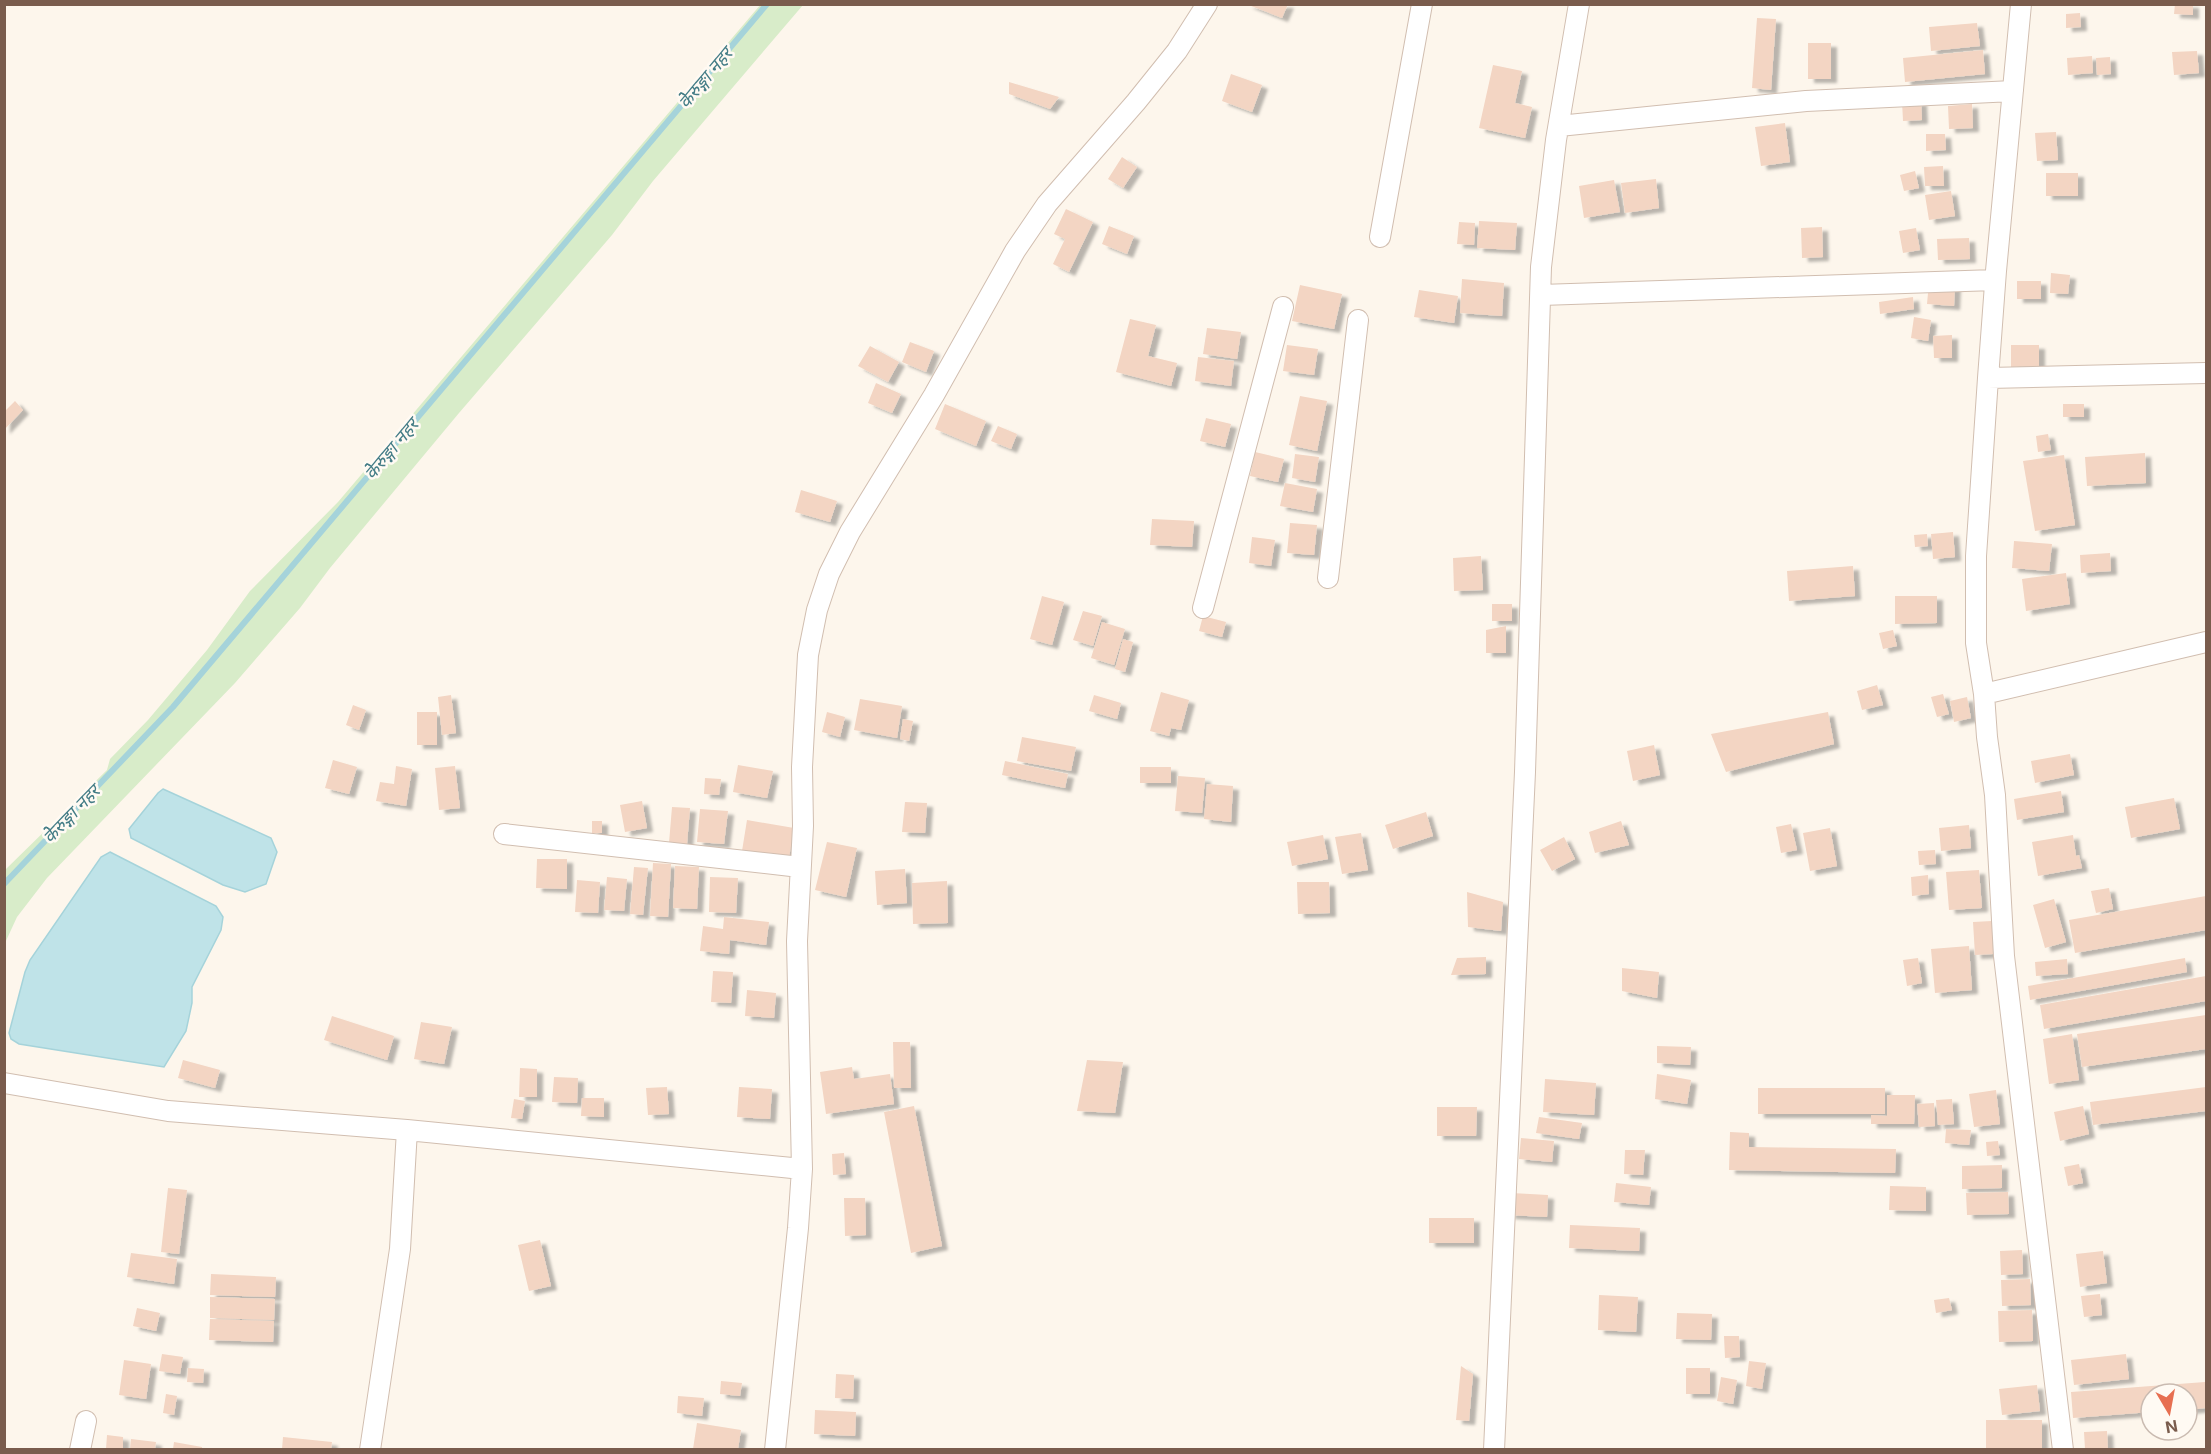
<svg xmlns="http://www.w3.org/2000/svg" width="2211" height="1454" font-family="Inter,'Noto Sans Devanagari',sans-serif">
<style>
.green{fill:#d8ecc9}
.water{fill:#bfe3e8;stroke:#a5d3da;stroke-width:1.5}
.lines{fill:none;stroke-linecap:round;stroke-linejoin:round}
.stream{stroke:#a5d3da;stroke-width:6}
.building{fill:#f3d5c3;filter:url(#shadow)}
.street-casing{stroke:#d1beb0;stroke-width:22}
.street{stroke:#fff;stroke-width:20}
.labels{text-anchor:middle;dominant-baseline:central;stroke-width:5;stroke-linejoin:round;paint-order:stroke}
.water-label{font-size:18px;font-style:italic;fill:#437c86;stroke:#fffaf3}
</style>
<defs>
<filter id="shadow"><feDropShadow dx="6" dy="4" stdDeviation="1.5" flood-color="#0004"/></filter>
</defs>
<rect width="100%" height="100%" fill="#fdf6ec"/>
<!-- green -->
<path class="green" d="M761,4L803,5L653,181L612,235L459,413L330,568L300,608L235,683L47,878L17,917L5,943V870L107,770L110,759L148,720L207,650L250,591L338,502Z"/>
<!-- water -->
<path class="water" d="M163,789L271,838L277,852L266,884L245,892L223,885L131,838L129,829L158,793Z
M110,852L216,906L223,917L221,930L192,987V1003L186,1031L164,1067L19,1044L11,1039L9,1033L25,972L30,960L101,857Z"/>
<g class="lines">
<!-- stream -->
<path class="stream" d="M4,884L173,707L767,4"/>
</g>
<!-- building -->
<path class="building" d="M1246,4H1288L1282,18Z
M2175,4H2193V15L2174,14Z
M2080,13L2081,27L2066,28V14Z
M1757,18L1776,19L1771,90L1752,88Z
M1977,23L1980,46L1931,51L1929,27Z
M1808,43H1831V79H1808Z
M1983,50L1985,74L1905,82L1903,58Z
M2197,51L2199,73L2174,75L2172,52Z
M2092,56L2093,73L2068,75L2067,58Z
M2110,57L2111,74L2097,75L2096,58Z
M1493,65L1522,71L1515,103L1532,107L1525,138L1479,128Z
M1231,74L1262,85L1252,112L1222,101Z
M1009,82L1059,97L1050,109L1009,94Z
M1902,101H1921L1922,120L1903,121Z
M1972,104L1973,128L1949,129L1948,106Z
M1785,123L1790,162L1761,166L1755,127Z
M2056,132L2058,160L2037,161L2035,133Z
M1926,134H1945L1946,150L1926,151Z
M1122,157L1137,167L1123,188L1108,179Z
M1943,166L1944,186H1925L1924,167Z
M1915,171L1919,188L1904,191L1900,175Z
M2046,173H2078V196H2046Z
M1656,179L1659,208L1625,213L1621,183Z
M1614,180L1620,212L1584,218L1579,186Z
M1951,191L1955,216L1929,220L1925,195Z
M1066,209L1093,222L1069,272L1053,264L1065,239L1054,234Z
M1479,221L1517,223L1515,250L1477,248Z
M1459,222L1475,223L1474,245L1457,244Z
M1109,226L1134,236L1127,254L1102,244Z
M1822,227L1823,257L1802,258L1801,228Z
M1916,228L1920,250L1903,253L1899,231Z
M1969,238L1970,259L1938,260L1937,239Z
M2051,273L2070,275L2068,294L2050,293Z
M1462,279L1504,283L1502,316L1460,313Z
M2017,281H2041V299H2017Z
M1929,282L1955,283L1954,306L1927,304Z
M1300,285L1342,294L1334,329L1292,321Z
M1419,290L1458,296L1454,323L1414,317Z
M1913,297L1914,309L1880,314L1879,302Z
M1914,317L1931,320L1928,341L1911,338Z
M1130,319L1156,325L1148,356L1177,363L1171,386L1116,372Z
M1207,328L1241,332L1237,359L1203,354Z
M1952,335V358H1934L1933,336Z
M910,342L934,351L926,372L902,362Z
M1287,345L1318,349L1314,375L1283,371Z
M2011,345H2039V366L2011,367Z
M870,346L899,362L888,382L858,366Z
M1198,357L1234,361L1231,386L1195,381Z
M876,383L901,394L892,413L868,403Z
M1300,396L1327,401L1317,451L1289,445Z
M15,401L23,410L4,430V412Z
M945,404L986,421L976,446L935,429Z
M2063,404H2084V417H2063Z
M1206,418L1231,424L1225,447L1200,441Z
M998,426L1017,434L1011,449L991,441Z
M2048,434L2051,450L2038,452L2036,436Z
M1255,452L1284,459L1278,482L1250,476Z
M2145,453L2146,483L2087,486L2085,457Z
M1295,454L1319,457L1315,482L1292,478Z
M2064,455L2075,525L2035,531L2023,461Z
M1285,483L1317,489L1313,512L1280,506Z
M801,490L837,501L830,522L795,512Z
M1152,519L1194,521L1192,547L1150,545Z
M1290,523L1317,525L1314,555L1287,553Z
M1953,532L1955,557L1933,559L1931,534Z
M1927,534L1928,546L1915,547L1914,535Z
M1252,537L1275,540L1271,566L1249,563Z
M2014,541L2052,544L2049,571L2012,568Z
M2110,553L2111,571L2081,573L2080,555Z
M1481,556L1483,590L1454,591L1453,558Z
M1853,566L1855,596L1789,601L1787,571Z
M2066,573L2070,604L2026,611L2022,579Z
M1042,596L1064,602L1052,645L1030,639Z
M1895,596H1937V623L1895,624Z
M1492,604H1512V621H1492Z
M1083,611L1102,616L1093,646L1073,640Z
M1203,616L1226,622L1222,637L1199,631Z
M1102,622L1125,629L1114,665L1091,658Z
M1506,626V653H1486V630Z
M1893,630L1897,646L1883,649L1879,633Z
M1123,639L1133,642L1125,672L1115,669Z
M1877,685L1883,705L1862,710L1857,691Z
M1161,692L1189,700L1181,730L1171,728L1169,736L1150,731Z
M1943,694L1949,714L1937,717L1931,697Z
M451,695L456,733L442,735L438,697Z
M1094,695L1121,703L1117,719L1089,711Z
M1967,697L1971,718L1954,722L1950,701Z
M860,699L902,706L897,738L854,730Z
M353,705L366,710L359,730L346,725Z
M417,712H437V745H417Z
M827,712L845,717L840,737L822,732Z
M1828,712L1834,744L1726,772L1711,734Z
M903,719L913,721L909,741L900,739Z
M1022,737L1076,747L1071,771L1017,761Z
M1654,745L1660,775L1633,781L1627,751Z
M2070,754L2074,775L2035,783L2031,761Z
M333,760L357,767L349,794L325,788Z
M1005,761L1068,774L1065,788L1002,775Z
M738,765L773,771L767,798L733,792Z
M396,766L412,769L406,806L376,801L380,782L394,784Z
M455,766L460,808L439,810L435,768Z
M1140,767H1171V783H1140Z
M1178,776L1205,778L1202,813L1175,811Z
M705,778L721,779L719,795L704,794Z
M1207,784L1233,786L1231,822L1204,819Z
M2061,791L2064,812L2017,820L2014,799Z
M2174,798L2180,829L2131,838L2125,807Z
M642,801L647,828L625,832L620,805Z
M905,802L927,803L925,833L902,832Z
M672,807L690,808L687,844L669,843Z
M700,809L728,811L724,844L697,842Z
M1426,812L1433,836L1393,849L1385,825Z
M747,820L794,828L789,858L742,851Z
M592,821H602V833H592Z
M1621,821L1629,845L1595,853L1589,832Z
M1791,824L1797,850L1781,853L1776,827Z
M1969,825L1971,848L1941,851L1939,828Z
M1830,828L1837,866L1810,871L1803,833Z
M1361,833L1368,870L1342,874L1335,837Z
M1323,835L1328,859L1292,866L1287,842Z
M2073,835L2076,856L2079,855L2082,868L2038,876L2032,842Z
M1564,837L1575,859L1552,871L1540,850Z
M827,842L857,848L846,897L815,890Z
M1935,850L1936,864L1919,865L1918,851Z
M537,859H567V889L536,888Z
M653,863L671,864L668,917L650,916Z
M675,866L699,867L697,909L673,908Z
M634,867L648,868L643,915L630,914Z
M905,869L907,903L877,905L875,871Z
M1979,870L1982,908L1949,910L1946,872Z
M1928,875L1929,894L1912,896L1911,877Z
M607,877L627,879L624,911L604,910Z
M710,877L738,878L736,913L709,912Z
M577,880L600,882L598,913L575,912Z
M947,881L948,923L913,924L912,883Z
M1297,882H1329L1330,913L1298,914Z
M2109,888L2113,909L2096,913L2091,891Z
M1467,892L1503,902L1501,931L1468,927Z
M2206,896V930L2075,953L2069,920Z
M2054,899L2066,942L2045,948L2033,905Z
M724,917L769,922L766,945L730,940L729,954L700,951L703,926L723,929Z
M1992,921L1993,954L1975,955L1973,922Z
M1969,946L1972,990L1935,993L1931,949Z
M1486,957V974L1451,975L1457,958Z
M1918,958L1922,983L1907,986L1903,960Z
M2185,958L2187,972L2030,1000L2028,986Z
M2067,959L2068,974L2036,976L2035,962Z
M1622,968L1659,972L1657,998L1622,991Z
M713,971L733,972L731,1003L711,1002Z
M2206,976V1001L2044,1029L2040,1005Z
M747,990L776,993L774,1018L745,1016Z
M2206,1015V1049L2082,1067L2077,1034Z
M332,1016L394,1036L387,1060L324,1040Z
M421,1022L452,1027L444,1064L414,1059Z
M2072,1034L2079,1080L2049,1084L2043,1039Z
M893,1042H910L911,1088H894Z
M1657,1046L1691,1047L1690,1065L1657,1063Z
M183,1060L220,1070L215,1088L178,1078Z
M1087,1060L1123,1062L1115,1113L1077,1111Z
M852,1067L854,1079L890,1074L894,1104L826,1114L820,1072Z
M520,1068L537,1069V1097H519Z
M1657,1074L1691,1080L1687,1104L1655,1099Z
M554,1077L578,1078L577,1103L552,1102Z
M1545,1079L1596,1083L1594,1115L1543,1112Z
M667,1087L669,1114L648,1115L646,1088Z
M739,1087L772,1089L770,1119L737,1117Z
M2206,1087V1111L2093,1125L2090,1102Z
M1758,1088H1885V1114H1758Z
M1996,1090L2000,1124L1974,1127L1969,1094Z
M1887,1095H1915L1914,1124H1871V1115L1887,1116Z
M582,1098H604V1117L581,1116Z
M514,1099L525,1101L522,1119L511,1118Z
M1952,1099L1954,1124L1938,1125L1936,1100Z
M1934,1103L1935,1126L1919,1127L1917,1104Z
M914,1106L942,1246L911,1253L884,1112Z
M2083,1106L2089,1134L2060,1141L2054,1112Z
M1437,1107H1477L1476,1136H1437Z
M1539,1117L1582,1123L1579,1139L1536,1133Z
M1946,1129L1971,1130L1969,1145L1945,1143Z
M1730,1132L1749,1133V1147L1896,1149L1895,1173L1729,1170Z
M1521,1138L1554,1141L1552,1162L1519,1159Z
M1998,1141L2000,1155L1987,1156L1986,1142Z
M1625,1150H1645L1643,1175L1624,1174Z
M844,1153L846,1174L833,1175L832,1154Z
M2079,1164L2083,1183L2068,1186L2064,1167Z
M2002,1165V1188L1962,1189V1166Z
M1616,1183L1651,1187L1649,1205L1614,1202Z
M1890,1186L1926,1187V1211L1889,1210Z
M168,1188L187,1190L179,1254L161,1252Z
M2008,1192L2009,1214L1967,1215L1966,1193Z
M1510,1193L1548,1195L1547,1217L1509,1215Z
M844,1198H865L866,1235L845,1236Z
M1429,1218H1474V1243H1429Z
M1570,1225L1640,1228L1639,1251L1569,1248Z
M540,1240L551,1286L529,1291L518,1245Z
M2022,1250L2023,1274L2001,1275L2000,1251Z
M2103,1251L2107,1283L2080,1287L2076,1254Z
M131,1253L177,1259L174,1284L127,1277Z
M211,1274L276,1277L275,1297L210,1295Z
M2030,1279L2031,1305L2002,1306L2001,1280Z
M2100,1294L2102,1315L2084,1317L2081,1296Z
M1599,1295L1638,1297L1636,1332L1598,1330Z
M210,1297L275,1299L274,1320L210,1318Z
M1949,1298L1952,1310L1936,1313L1934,1300Z
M137,1308L160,1313L156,1331L133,1326Z
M2032,1310L2033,1341L1999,1342L1998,1311Z
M1677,1313L1712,1314L1711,1340L1676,1339Z
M210,1319L274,1321L273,1342L209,1340Z
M1724,1336H1739L1740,1357L1725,1358Z
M162,1354L183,1357L180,1374L159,1371Z
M2126,1354L2129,1379L2074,1385L2071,1360Z
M124,1360L151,1364L146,1399L119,1395Z
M1749,1361L1766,1363L1762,1389L1746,1386Z
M1461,1366L1473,1374L1469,1421L1456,1420Z
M188,1368L204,1369L203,1383L187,1382Z
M1686,1368H1710V1394H1686Z
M836,1374L854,1375L853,1399L835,1398Z
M1721,1377L1737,1380L1733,1404L1717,1401Z
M721,1381L742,1383L740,1396L720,1394Z
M2205,1382H2206V1408L2187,1410V1394H2151V1412L2073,1418L2071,1392Z
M2037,1385L2040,1411L2002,1415L1999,1389Z
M166,1394L177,1396L174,1415L163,1413Z
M678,1396L704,1398L702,1416L677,1413Z
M815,1410L856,1412L855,1436L814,1434Z
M1986,1420H2042V1449H1986Z
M697,1423L741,1430L738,1449H693Z
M2107,1431L2108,1449H2085L2084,1432Z
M107,1435L123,1437V1449H106Z
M283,1437L332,1442L331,1449H282Z
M131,1439L156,1442L155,1449H130Z
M174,1442L202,1447V1449H173Z"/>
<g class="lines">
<defs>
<path id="street" d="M2021,4L1996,271L1988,378L1976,556V643L1984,694L1987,737L1995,795L2004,956L2063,1450
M1559,126L1806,101L2013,91
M1380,237L1422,4
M1541,295L1995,280
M1988,378L2206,373
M1328,578L1358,320
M1203,608L1283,307
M1984,694L2206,642
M504,834L800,867
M4,1083L168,1111L407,1130L802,1169
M80,1450L86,1421
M370,1450L400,1249L407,1130
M775,1450L798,1228L802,1169L797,941L803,826L802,767L808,655L817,610L829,574L850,532L934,395L1015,251L1047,204L1136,102L1177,51L1207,4
M1494,1450L1525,772L1541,267L1556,140L1579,4"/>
</defs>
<!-- street casing -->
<use href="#street" class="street-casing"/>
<!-- street -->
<use href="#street" class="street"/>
</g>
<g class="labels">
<!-- water labels -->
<g class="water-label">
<text transform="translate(705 78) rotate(-50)">केेरुङ्गा नहर</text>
<text transform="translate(391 449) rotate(-50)">केेरुङ्गा नहर</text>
<text transform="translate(71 814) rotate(-46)">केेरुङ्गा नहर</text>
</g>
</g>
<!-- border -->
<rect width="2211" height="1454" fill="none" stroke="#7a5c4d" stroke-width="12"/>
<!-- north arrow -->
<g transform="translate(2169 1412) rotate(170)"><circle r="28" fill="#fffaf3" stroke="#cabbb1" stroke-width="1.5"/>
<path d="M0-4.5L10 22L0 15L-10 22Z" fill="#e76f51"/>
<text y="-9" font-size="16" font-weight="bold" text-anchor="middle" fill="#7a5c4d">N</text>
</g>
</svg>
